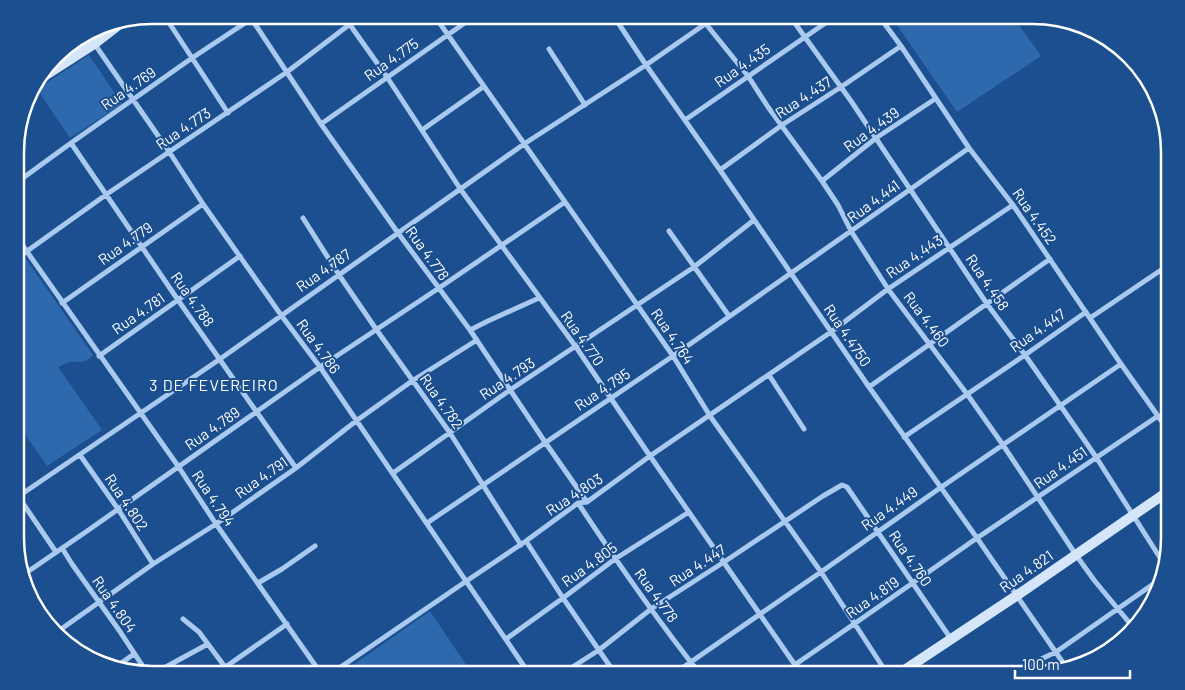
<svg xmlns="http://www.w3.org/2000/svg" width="1185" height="690" font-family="Barlow,sans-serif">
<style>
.green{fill:#2e69ad}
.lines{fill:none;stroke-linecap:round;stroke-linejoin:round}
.street{stroke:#a9c9ee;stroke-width:5}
.secondary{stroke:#d6e6fa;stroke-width:10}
.labels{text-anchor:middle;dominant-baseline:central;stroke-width:4;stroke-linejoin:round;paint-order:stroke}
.street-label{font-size:15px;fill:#fff;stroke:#1b4f8f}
.neighbourhood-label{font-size:16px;letter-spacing:1px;fill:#fff;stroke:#1b4f8f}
.rim{fill:none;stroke:#fff;stroke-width:2.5}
</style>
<rect width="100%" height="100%" fill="#1b4f8f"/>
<!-- green -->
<path class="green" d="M890,15H1012L1041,56L957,112Z
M89,55L122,104L70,138L37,89Z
M26,259L93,355C85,364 80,361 70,362C66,363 61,366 58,367L102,430L47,466L16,421V265Z
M430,611L473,675H339Z"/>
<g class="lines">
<!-- street -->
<path class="street" d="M164,15L228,113
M249,15L321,124L398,233L470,330L545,442L587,502
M343,15L387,77L461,190L576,347L650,456L802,675
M434,15L673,356L710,416L821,572L888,675
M613,15L646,65L720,170L869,387L977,538L1066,667
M789,15L851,101L987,304L1025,355L1060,405L1096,457L1164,564
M878,15L901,46L969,148L1013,205L1121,364L1170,433
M706,24L748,76L768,107L822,181L838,205L851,231L888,289L967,394L1003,445L1076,555L1094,580L1132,626
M87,33L170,153L203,204L281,315L320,367L530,675
M549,49L585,105
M685,120L837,15
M321,124L476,15
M422,130L483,87
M71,143L178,300L296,468
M720,170L782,125L841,87L901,46
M822,181L876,138L935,99
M16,183L71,143L192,58L257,15
M303,218L339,275L376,329L450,433L521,545
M669,231L729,316
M16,236L178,466L216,524L322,675
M16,259L107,194L287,72L362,15
M62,303L203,204
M1090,318L1170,264
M470,330L488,321L539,298
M99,356L240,256
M769,375L804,429
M869,387L1050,259
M904,437L1025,355L1086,312
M80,455L118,509L153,564
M393,473L510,390L694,267L754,220
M16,493L56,552
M16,498L220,359L524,144L646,65L718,15
M578,503C617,562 657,620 701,675
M427,523L673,356L851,231L969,148
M526,541L563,598L616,675
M62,548L72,564L121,633L148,674
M23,575L90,529L320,367L439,288L565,202
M258,583L282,569L315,546
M183,619L199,632L231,675
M57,632L153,564L216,524L296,468L356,421L412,381L477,340
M506,639L563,598L615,559L689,512
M117,666L134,654
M151,675L208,644
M214,675L287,624
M329,675L465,582L526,541L578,503L587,502L650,456L831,332L888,289L1013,205
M560,675L599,650L651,609L724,562L823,496L842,485L847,487L951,639
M672,675L821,572L940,488L1121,364
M780,675L854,624L977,538L1158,416
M1018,675L1039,660L1056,652L1159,580"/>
<!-- secondary -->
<path class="secondary" d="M38,80L94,44L125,20
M897,675L1016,596L1170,490"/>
</g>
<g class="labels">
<!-- street labels -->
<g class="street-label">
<text transform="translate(391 59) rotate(-35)">Rua 4.775</text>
<text transform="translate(742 65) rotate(-35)">Rua 4.435</text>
<text transform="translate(128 88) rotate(-35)">Rua 4.769</text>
<text transform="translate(803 97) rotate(-33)">Rua 4.437</text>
<text transform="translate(183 128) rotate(-34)">Rua 4.773</text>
<text transform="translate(871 129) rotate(-36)">Rua 4.439</text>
<text transform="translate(873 201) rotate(-36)">Rua 4.441</text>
<text transform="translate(1035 216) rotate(55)">Rua 4.452</text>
<text transform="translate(125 243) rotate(-35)">Rua 4.779</text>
<text transform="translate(428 253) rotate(54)">Rua 4.778</text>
<text transform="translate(914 256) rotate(-34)">Rua 4.443</text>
<text transform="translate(323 270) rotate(-35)">Rua 4.787</text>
<text transform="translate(988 282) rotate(56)">Rua 4.458</text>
<text transform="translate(193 299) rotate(55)">Rua 4.788</text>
<text transform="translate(138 313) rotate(-35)">Rua 4.781</text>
<text transform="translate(927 319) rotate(53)">Rua 4.460</text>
<text transform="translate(1037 330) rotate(-35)">Rua 4.447</text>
<text transform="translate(848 335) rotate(56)">Rua 4.4750</text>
<text transform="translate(673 336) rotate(56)">Rua 4.764</text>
<text transform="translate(583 338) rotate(55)">Rua 4.770</text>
<text transform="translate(319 346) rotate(54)">Rua 4.786</text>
<text transform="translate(507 378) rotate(-34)">Rua 4.793</text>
<text transform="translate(602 389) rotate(-34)">Rua 4.795</text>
<text transform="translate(442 401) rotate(55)">Rua 4.782</text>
<text transform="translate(212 428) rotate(-35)">Rua 4.789</text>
<text transform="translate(1060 467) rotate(-35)">Rua 4.451</text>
<text transform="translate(261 477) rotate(-35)">Rua 4.791</text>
<text transform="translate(574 494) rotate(-33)">Rua 4.803</text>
<text transform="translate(214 498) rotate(56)">Rua 4.794</text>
<text transform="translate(127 502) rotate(56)">Rua 4.802</text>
<text transform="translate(889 508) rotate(-35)">Rua 4.449</text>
<text transform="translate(911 558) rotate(56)">Rua 4.760</text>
<text transform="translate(589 564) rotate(-36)">Rua 4.805</text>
<text transform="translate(697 565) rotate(-33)">Rua 4.447</text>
<text transform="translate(1026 571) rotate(-35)">Rua 4.821</text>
<text transform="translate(657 595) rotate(54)">Rua 4.778</text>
<text transform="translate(872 597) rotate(-35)">Rua 4.819</text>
<text transform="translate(115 604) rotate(55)">Rua 4.804</text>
</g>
<!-- neighbourhood labels -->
<g class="neighbourhood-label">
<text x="214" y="384">3 DE FEVEREIRO</text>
</g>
</g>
<!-- crop -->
<path d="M0 0H1185V690H0ZM152 24H1033A128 128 0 0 1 1161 152V538A128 128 0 0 1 1033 666H152A128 128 0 0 1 24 538V152A128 128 0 0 1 152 24Z" fill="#1b4f8f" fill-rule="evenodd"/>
<path class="rim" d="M152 24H1033A128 128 0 0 1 1161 152V538A128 128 0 0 1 1033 666H152A128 128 0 0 1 24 538V152A128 128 0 0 1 152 24Z"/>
<!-- scale -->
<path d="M1015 670v8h115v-8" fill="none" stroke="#ffffff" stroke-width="2.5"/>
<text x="1022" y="670" font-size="15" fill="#ffffff" stroke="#1b4f8f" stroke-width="4" paint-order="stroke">100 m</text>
</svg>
